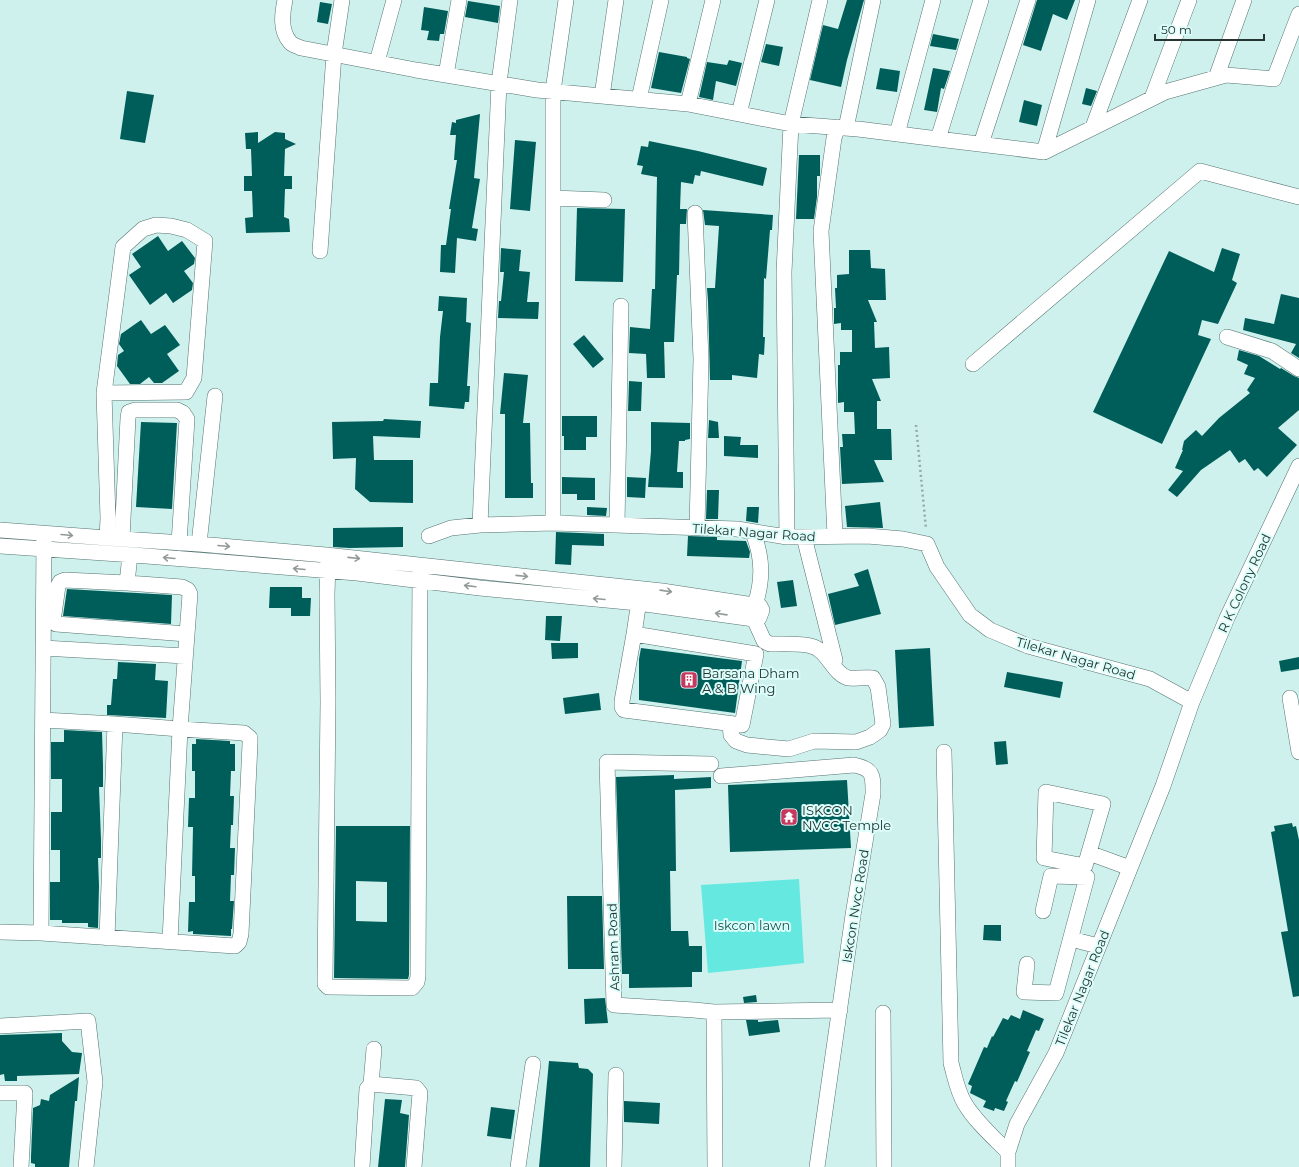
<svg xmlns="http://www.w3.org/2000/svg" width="1299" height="1167" font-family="Montserrat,sans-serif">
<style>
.green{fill:#64e8df}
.building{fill:#005e5a;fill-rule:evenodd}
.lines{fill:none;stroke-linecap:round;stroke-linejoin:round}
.minor-casing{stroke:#557471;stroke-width:16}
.path{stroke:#90aba8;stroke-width:2.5;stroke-dasharray:2 3;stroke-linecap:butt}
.minor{stroke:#fff;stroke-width:15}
.oneway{stroke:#929a98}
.labels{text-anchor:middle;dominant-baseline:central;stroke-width:4;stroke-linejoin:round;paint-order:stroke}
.street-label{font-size:13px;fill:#263432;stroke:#dbfefb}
.poi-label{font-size:13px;fill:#263432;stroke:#dbfefb;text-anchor:start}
.park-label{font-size:13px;fill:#13534f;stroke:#dbfefb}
</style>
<rect width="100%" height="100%" fill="#cef1ed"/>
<!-- green -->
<path class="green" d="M799,879L804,963L708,973L701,885Z"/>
<!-- building -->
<path class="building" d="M847,0H864L847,60L841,87L810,80L823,25L838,29Z
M1037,0H1075L1067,20L1053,14L1041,51L1023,45Z
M468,1L500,6L498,23L465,17Z
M320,2L332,4L328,24L317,22Z
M424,7L448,11L444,34H440L439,41L427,40L429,31L421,30Z
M933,34L959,39L956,50L930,46Z
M766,44L783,47L779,66L761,62Z
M659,52L687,57V58L690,59L681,93L651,88Z
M729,60L742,63L736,86L716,81L713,100L699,97L707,62L727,65Z
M880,68L900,71L897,92L876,89Z
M933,68L950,71L944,89L941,88L937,112L924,110Z
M1086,88L1097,91L1091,106L1082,104Z
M127,91L154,95L145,143L120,139Z
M1024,100L1042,105L1037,126L1019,122Z
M480,114L474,178L480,179L472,228L478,229L476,241L457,238L455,273L440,272L441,245H446L451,209H449L457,160H454L456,135H450L452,122L456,123V120Z
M258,132V143L275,132L285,133V139L296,144L285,149L284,176H292V189H285L284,217L289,219L290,232L246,233L245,218L253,217L252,191H244V176H252L251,149H246L245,133Z
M515,140L536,142L530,211L510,209Z
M649,141L698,151L767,168L763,186L701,171L700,176L695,175L693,184L681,182L680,209H687L686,224H680L679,275H677L674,342H664L665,378H647L646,354L629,353L630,327L650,329L652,289H655L657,177L641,174L643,166L637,165L641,146L648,147Z
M799,155H820V176H817V197L814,219H796Z
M577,208L625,209L623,282L575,281Z
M703,210L773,215L772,230H770L766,279L764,278L763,337H765L764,355L759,354L757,378L732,375V380H710L708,301L707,288H715L719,226L705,225Z
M158,236L168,251L182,241L195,258L194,264L184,271L193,283L192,290L173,303L166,293L150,305L129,275L141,267L132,254Z
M501,248L521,250L519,271L530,272L527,302H539L538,319L498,318L499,301H501L504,272H500Z
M1222,248L1240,254L1232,280L1237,283L1218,324L1202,320L1198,335L1211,339L1162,444L1093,412L1169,251L1214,272Z
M849,250H870L871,268L885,269L886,300H868L877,322H874L875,348L889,347L890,378L872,379L881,401H877V429H891L892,460H874L884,482L842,484L840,447H843L842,434H855L854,412H844V402L838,403V365H840V352H852V330H841V323L834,324V308H836L835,288H837V275L849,274Z
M1281,294L1299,298V358L1291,353L1296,344L1243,330L1245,318L1274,324Z
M439,296L467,298L466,322L471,323L467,386H470L469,402H465L464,409L429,406L430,383H438L440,337L443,311H438Z
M141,320L151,334L165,325L180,345L167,354L179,371L162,383H154L149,377L140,384H130L117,366L118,355L124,351L119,344L121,334Z
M584,335L604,359L593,368L573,344Z
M1239,350L1259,356L1280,369L1281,368L1294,376L1299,378V410L1278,428L1297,445L1267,477L1258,468L1254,471L1245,459L1239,463L1230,450L1201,470L1177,497L1168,490L1183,471L1175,468L1183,450H1182L1184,441L1196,430L1202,436L1219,418L1250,393L1247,390L1255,378L1244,374L1248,365L1237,360Z
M504,373L528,375L523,423H530L531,483H533V498H505V414H500Z
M629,381L642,382L641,411H628Z
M562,416H597V437H586V450H564V436H562Z
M384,419L421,421L420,438L373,436L374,460H413V503L370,502L355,489L356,458L333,459L332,422L383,421Z
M709,420L718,422L719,438H708Z
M141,422L177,423L172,509L136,507Z
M651,422L690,423V439L685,440V441H679L677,472H683V488L648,487L651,451Z
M724,436L741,437L740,445H758V458L724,456Z
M562,477L595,478V500H577V494H562Z
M627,477L646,478L645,498L627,497Z
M707,490H719L718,519H706Z
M880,502L883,528L847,527L845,506Z
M587,507L607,508L606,516L587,515Z
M747,507H759L758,523L746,521Z
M403,527V547L349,548L333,547V528Z
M556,532L604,534V546L572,545L571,565L555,564Z
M688,536L717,537V540L746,541L750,552L749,558L687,556Z
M868,569L881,614L835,625L828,594L859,586L854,574Z
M793,580L797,606L781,608L777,582Z
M270,587H302V598H311L310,616H291V608H269Z
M67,589L172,595L171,624L63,616Z
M546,616H562L560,641L545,640Z
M551,643H578V658L552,659Z
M641,648L742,661L735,713L639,700V659Z
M930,648L934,726L899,728L895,650Z
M1299,657V669L1281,672L1279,661Z
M118,662L156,664L155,680L168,681L166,718L107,715V705H111L113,679H117Z
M1007,672L1063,682L1060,698L1004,687Z
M599,693L601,710L565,714L563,698Z
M64,730L102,732L103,765V787H99L101,840V858H98L99,886L98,928L88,927V923H62V920H50V882H60V850H51V812H62V779H51V742H64Z
M196,739L230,741V744H235V771H231L230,796H234L233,825H231L230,848H235L234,875H231L230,901H234L232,929H231V936L193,934V931L188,932L189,902H195V876H192L193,827H188L189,798H195V771H192V744H196Z
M1006,741L1008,764L996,765L994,742Z
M674,775V779L711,777V788L675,790L676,871H670L671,931H688L689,946H702V972H692V987L629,988V974H622L616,777Z
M847,780L851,848L730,852L728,785Z
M1292,823L1293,827L1296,826L1299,840V996L1293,997L1281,932L1288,931L1271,832L1275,831L1274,826Z
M336,826H410L409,975L408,979L334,978ZM356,881L387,882V922L356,921Z
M567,896H602L604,969H568Z
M984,925H1001V941L983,940Z
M756,995L757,1002L744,1003L743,997Z
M605,998L608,1023L585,1024L584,999Z
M1023,1010L1044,1019L1039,1031L1036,1030L1027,1051L1030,1052L1017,1082L1015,1081L1006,1101L1008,1102L1004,1111L995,1108L994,1111L983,1107L986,1101L970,1093L972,1086L968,1084L984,1047L987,1048L992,1036L993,1037L1003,1018L1008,1020L1011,1015L1020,1019Z
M746,1020H758V1022L778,1020L780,1032L749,1036Z
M62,1033V1041L72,1052L82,1053L79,1074L17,1076V1081H5L4,1074L0,1075V1035Z
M549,1061L578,1063L579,1068L588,1069L593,1074L590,1167H539Z
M79,1077L77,1101H75L69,1167H35V1164L31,1163V1156L33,1108L40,1105L41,1099L49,1101L50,1095Z
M385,1099L402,1100L400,1113L409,1115L405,1167H378Z
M624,1101L660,1103L659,1124L624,1122Z
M491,1107L515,1110L511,1139L487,1136Z"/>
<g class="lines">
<defs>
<path id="minor" d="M285,0C282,14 280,31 290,42C292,45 297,46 301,48L416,70L537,90L688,104L791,124L858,129L938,139L981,0
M377,62L394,0
M446,75L459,0
M1216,78L1244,0
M602,96L616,0
M1152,98L1189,0
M639,99L661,0
M688,104L713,0
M739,114L767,0
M1093,127L1140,0
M846,128L873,0
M897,134L933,0
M938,139L1044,152L1165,92L1226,75L1274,79L1299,14
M981,144L1028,0
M1044,152L1088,0
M553,198L604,200
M695,213L701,359L697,528
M320,251L334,54L342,0
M1227,337L1272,351L1299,369
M973,364L1200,171L1299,197
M104,393L186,392L194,378L205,241L187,230L171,226L156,225L143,229L123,247L104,393L108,518L107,538
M553,523V91L566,0
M480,525L499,83L510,0
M617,525L621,306
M0,530L107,538L199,544L326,555L662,591L760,606L762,610L759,618L754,619L638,603L480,588L357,573L134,555L0,546
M753,533C763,558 763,580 755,605
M429,536L451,528L480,525L553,523L737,529L787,537L867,536L903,539L927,544L937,567L970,615L990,630L1028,646L1150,679L1192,702
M835,536L821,231L834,138L838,127
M787,537L784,272L791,124L820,0
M804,537L835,660
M122,539L128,418L129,412L135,410H177L183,413L187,419L179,543
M199,544L215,396
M328,561L327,595L328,702L325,979V984L328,987L412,988L417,982L418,976L420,571
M127,583L65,580L60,582L58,586L53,621L56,624L187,634
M634,634L622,701V707L624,710L742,725L756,654L634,634L640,594
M43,648L185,656
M1290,698L1299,752
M43,720L115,724L180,729L190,594L188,590L182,587L127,583L130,555
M730,724L731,735L736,741L747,745L789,749L814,741L856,742L870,737L880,730L883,724L878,687L873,678C866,677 852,679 848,678C832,673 828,650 811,646C802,643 780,644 770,644L764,641L754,619
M944,752L951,1063C955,1077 957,1091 965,1104C976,1122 993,1137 1008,1152
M711,764L607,762L614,1005L694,1010L714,1012L840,1010
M721,776L854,765C874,769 873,776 873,794L853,915L817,1167
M1046,792L1103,804L1085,866L1044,858Z
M1089,853L1130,868
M0,932L41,933L44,540
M41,933L235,946L239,942L241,934L250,744V738L244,733L180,729L170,941
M107,938L115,724
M1071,939L1098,946
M1027,964L1024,992L1056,993L1087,877L1051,876L1043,911
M714,1012L715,1167
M883,1013L884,1167
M0,1026L88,1021L95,1082L86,1167
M371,1084L374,1049
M0,1093H25L21,1167
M362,1167L367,1089L371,1084L416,1088L420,1093L414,1167
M518,1167L533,1064
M614,1167L616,1075
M1008,1167V1152L1017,1124L1056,1053L1163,786L1192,702L1227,618L1299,466"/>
</defs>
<!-- minor casing -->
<use href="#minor" class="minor-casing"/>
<!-- path -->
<path class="path" d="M916,425L926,529"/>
<!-- minor -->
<use href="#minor" class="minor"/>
</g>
<!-- one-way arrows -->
<defs><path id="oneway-shaft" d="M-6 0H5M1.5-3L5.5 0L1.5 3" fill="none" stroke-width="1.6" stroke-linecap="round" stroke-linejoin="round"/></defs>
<g class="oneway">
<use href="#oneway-shaft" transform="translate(67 535) rotate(5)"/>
<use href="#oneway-shaft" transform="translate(224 546) rotate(5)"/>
<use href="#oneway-shaft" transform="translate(169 558) rotate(-175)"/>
<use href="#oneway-shaft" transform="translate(354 558) rotate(6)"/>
<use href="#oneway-shaft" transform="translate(299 569) rotate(-175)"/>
<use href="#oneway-shaft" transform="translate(522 576) rotate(6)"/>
<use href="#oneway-shaft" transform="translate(470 586) rotate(-173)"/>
<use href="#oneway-shaft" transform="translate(666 591) rotate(8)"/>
<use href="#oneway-shaft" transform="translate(599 599) rotate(-175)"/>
<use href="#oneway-shaft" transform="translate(721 614) rotate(-172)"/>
</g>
<!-- icons -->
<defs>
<symbol id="building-square" viewBox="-11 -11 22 22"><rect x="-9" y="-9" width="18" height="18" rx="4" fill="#c7385f" stroke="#dbfefb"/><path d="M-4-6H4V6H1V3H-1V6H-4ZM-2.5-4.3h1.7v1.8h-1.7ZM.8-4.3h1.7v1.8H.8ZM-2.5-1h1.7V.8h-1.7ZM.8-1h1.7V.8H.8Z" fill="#fff"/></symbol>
<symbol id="temple-square" viewBox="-11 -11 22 22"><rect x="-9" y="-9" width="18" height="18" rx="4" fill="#c7385f" stroke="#dbfefb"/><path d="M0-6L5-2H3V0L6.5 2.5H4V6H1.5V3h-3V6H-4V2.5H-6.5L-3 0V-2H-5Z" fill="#fff"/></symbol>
</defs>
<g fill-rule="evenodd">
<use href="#building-square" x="679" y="670" width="20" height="20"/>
<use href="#temple-square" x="779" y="807" width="20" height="20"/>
</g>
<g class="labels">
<!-- street labels -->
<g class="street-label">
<text transform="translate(754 532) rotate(4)">Tilekar Nagar Road</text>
<text transform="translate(1244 583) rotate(-65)">R K Colony Road</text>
<text transform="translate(1076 658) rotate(16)">Tilekar Nagar Road</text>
<text transform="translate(855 906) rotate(-81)">Iskcon Nvcc Road</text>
<text transform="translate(613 947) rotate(-92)">Ashram Road</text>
<text transform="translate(1082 988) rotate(-68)">Tilekar Nagar Road</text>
</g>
<!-- poi labels -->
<g class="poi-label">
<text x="702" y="673">Barsana Dham<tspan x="702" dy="15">A &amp; B Wing</tspan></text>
<text x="802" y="810">ISKCON<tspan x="802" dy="15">NVCC Temple</tspan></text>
</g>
<!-- park labels -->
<g class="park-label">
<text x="752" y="925">Iskcon lawn</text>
</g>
</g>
<!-- scale -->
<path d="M1155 34v6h109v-6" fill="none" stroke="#263432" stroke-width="2"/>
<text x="1161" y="34" font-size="12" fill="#263432" stroke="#dbfefb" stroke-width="3" paint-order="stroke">50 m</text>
</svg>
